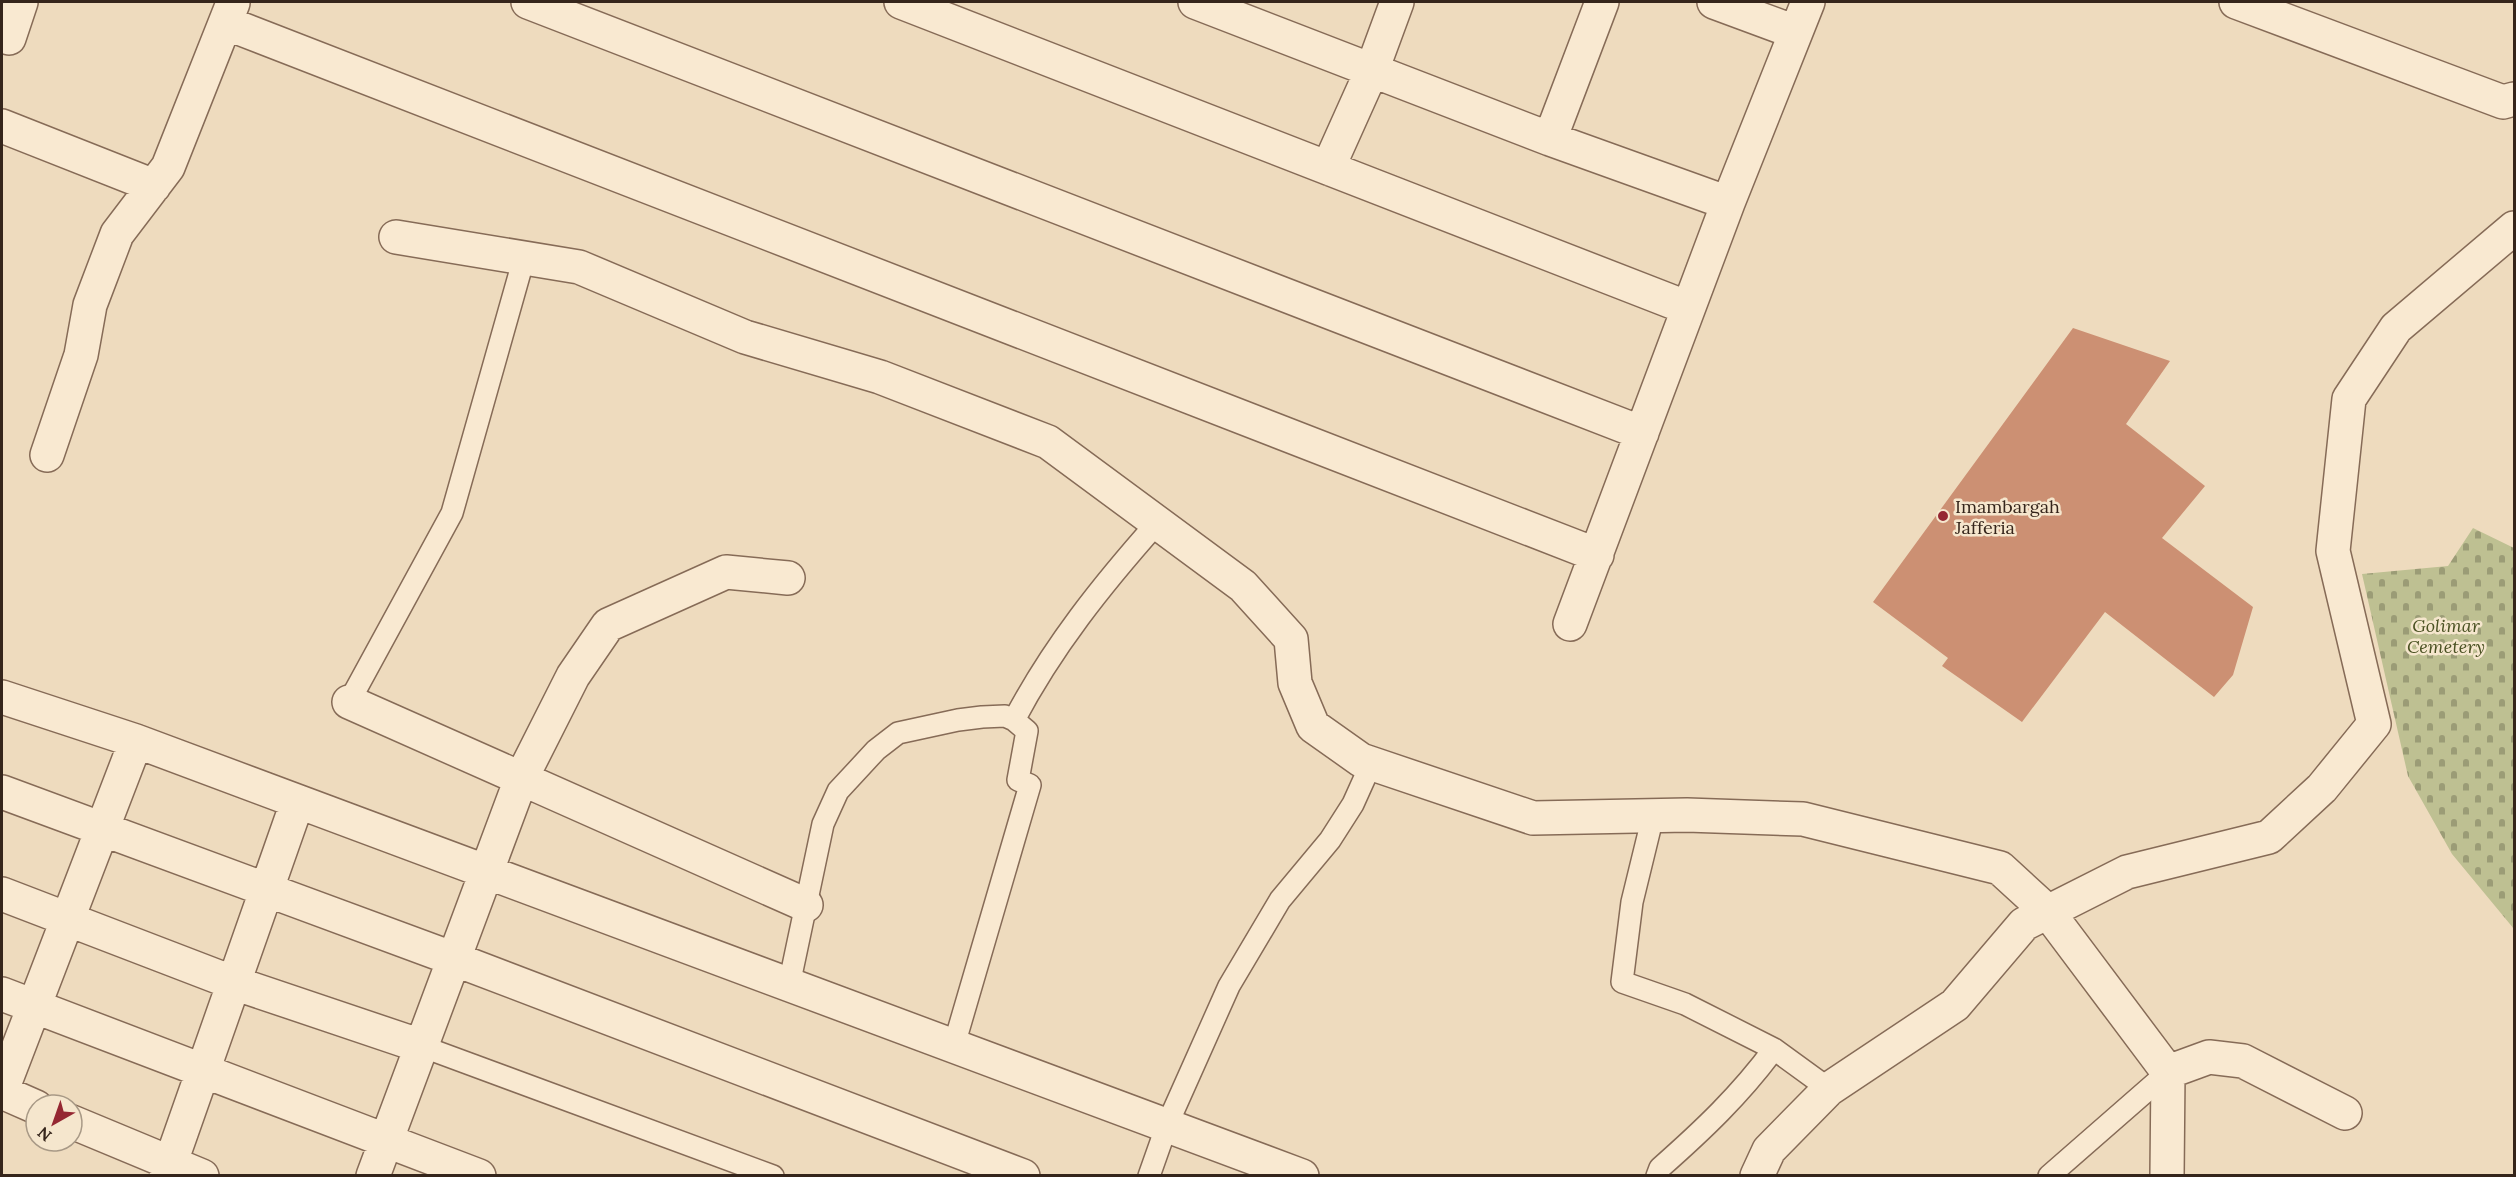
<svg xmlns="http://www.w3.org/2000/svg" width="2516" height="1177" font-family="Lora,serif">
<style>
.cemetery{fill:url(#cemetery-stones)}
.building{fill:#cc9073}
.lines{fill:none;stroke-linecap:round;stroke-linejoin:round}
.lane-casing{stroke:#866b57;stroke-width:24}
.street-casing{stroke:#866b57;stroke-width:36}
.lane{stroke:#f9e9d1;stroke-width:21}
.street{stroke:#f9e9d1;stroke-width:33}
.poi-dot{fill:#952732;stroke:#f5e6cd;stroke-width:2}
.labels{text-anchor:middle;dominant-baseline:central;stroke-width:5;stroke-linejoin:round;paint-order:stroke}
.poi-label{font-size:18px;fill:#35251b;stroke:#f5e6cd;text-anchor:start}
.park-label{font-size:18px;font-style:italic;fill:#4a5122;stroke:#f5e6cd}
</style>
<defs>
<pattern id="cemetery-stones" width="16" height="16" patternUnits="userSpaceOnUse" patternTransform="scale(1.5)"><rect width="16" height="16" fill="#bec092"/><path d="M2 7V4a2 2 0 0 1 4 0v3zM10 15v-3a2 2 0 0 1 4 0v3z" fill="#9b9c76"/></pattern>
</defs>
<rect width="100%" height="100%" fill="#eedbbe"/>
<!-- cemetery -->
<path class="cemetery" d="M2473,528L2514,548V929L2452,854L2408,776L2362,574L2448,566Z"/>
<!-- building -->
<path class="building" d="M2073,328L2170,361L2126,424L2205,486L2162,538L2253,607L2233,675L2214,697L2105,612L2022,722L1942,666L1948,658L1873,602Z"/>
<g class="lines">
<defs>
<path id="lane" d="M349,702L452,513L524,258
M1653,816L1632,902L1622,982L1685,1004L1774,1049L1829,1089
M789,985L823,824L838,791L876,750L898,733L958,720L982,717L1005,716L1014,720C1053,646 1102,585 1157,523
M954,1045L1030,785L1018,780L1027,731L1014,720
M421,1046L773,1176
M1149,1176L1167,1125L1229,986L1280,900L1330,840L1353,804L1371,764
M1657,1176L1660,1168C1703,1130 1740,1095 1774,1049
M2049,1176L2168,1072"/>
<path id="street" d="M528,2L1642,433
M901,2L1688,308
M1195,2L1550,139L1728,203
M1714,2L1795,32
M2236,2L2503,102L2514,99
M226,23L1597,555
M2,36L9,38L21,2
M2,126L154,186
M1550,139L1602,2
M1328,168L1372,70L1397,2
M396,237L579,267L745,337L880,377L1048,442L1243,586L1291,639L1295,683L1313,726L1361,760L1533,818L1687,815L1803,819L2000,868L2048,912L2168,1072L2167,1176
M47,455L81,355L90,305L117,234L168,167L233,3
M1570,624L1728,203L1808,2
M2,697L136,741L1302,1176
M349,702L806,905
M2,792L454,959L1023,1176
M2,894L234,983L421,1046
M2,994L479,1176
M2168,1072L2209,1057L2243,1061L2345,1113
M2,1090L136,741
M2,1092L36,1107
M72,1122L202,1176
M166,1176L297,803
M373,1176L521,779L573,676L608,625L726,572L788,578
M1757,1176L1769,1150L1829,1089L1955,1005L2024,924L2127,872L2269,837L2322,788L2374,724L2333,551L2349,399L2396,328L2514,228"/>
</defs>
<!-- lane casing -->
<use href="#lane" class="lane-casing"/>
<!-- street casing -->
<use href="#street" class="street-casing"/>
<!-- lane -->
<use href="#lane" class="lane"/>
<!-- street -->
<use href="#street" class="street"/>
</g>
<!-- markers -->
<circle class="poi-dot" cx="1943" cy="516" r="6"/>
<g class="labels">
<!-- poi labels -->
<g class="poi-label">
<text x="1955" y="506">Imambargah<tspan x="1955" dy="21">Jafferia</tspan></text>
</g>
<!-- park labels -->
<g class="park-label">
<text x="2446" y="625">Golimar<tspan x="2446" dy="21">Cemetery</tspan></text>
</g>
</g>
<!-- border -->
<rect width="2516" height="1177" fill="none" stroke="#35251b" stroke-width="6"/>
<!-- north arrow -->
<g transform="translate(54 1123) rotate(220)"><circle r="28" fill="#f5e6cd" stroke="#a89986" stroke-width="1.5"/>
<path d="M0-4.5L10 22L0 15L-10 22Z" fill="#952732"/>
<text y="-9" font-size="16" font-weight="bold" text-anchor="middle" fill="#35251b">N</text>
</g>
</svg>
